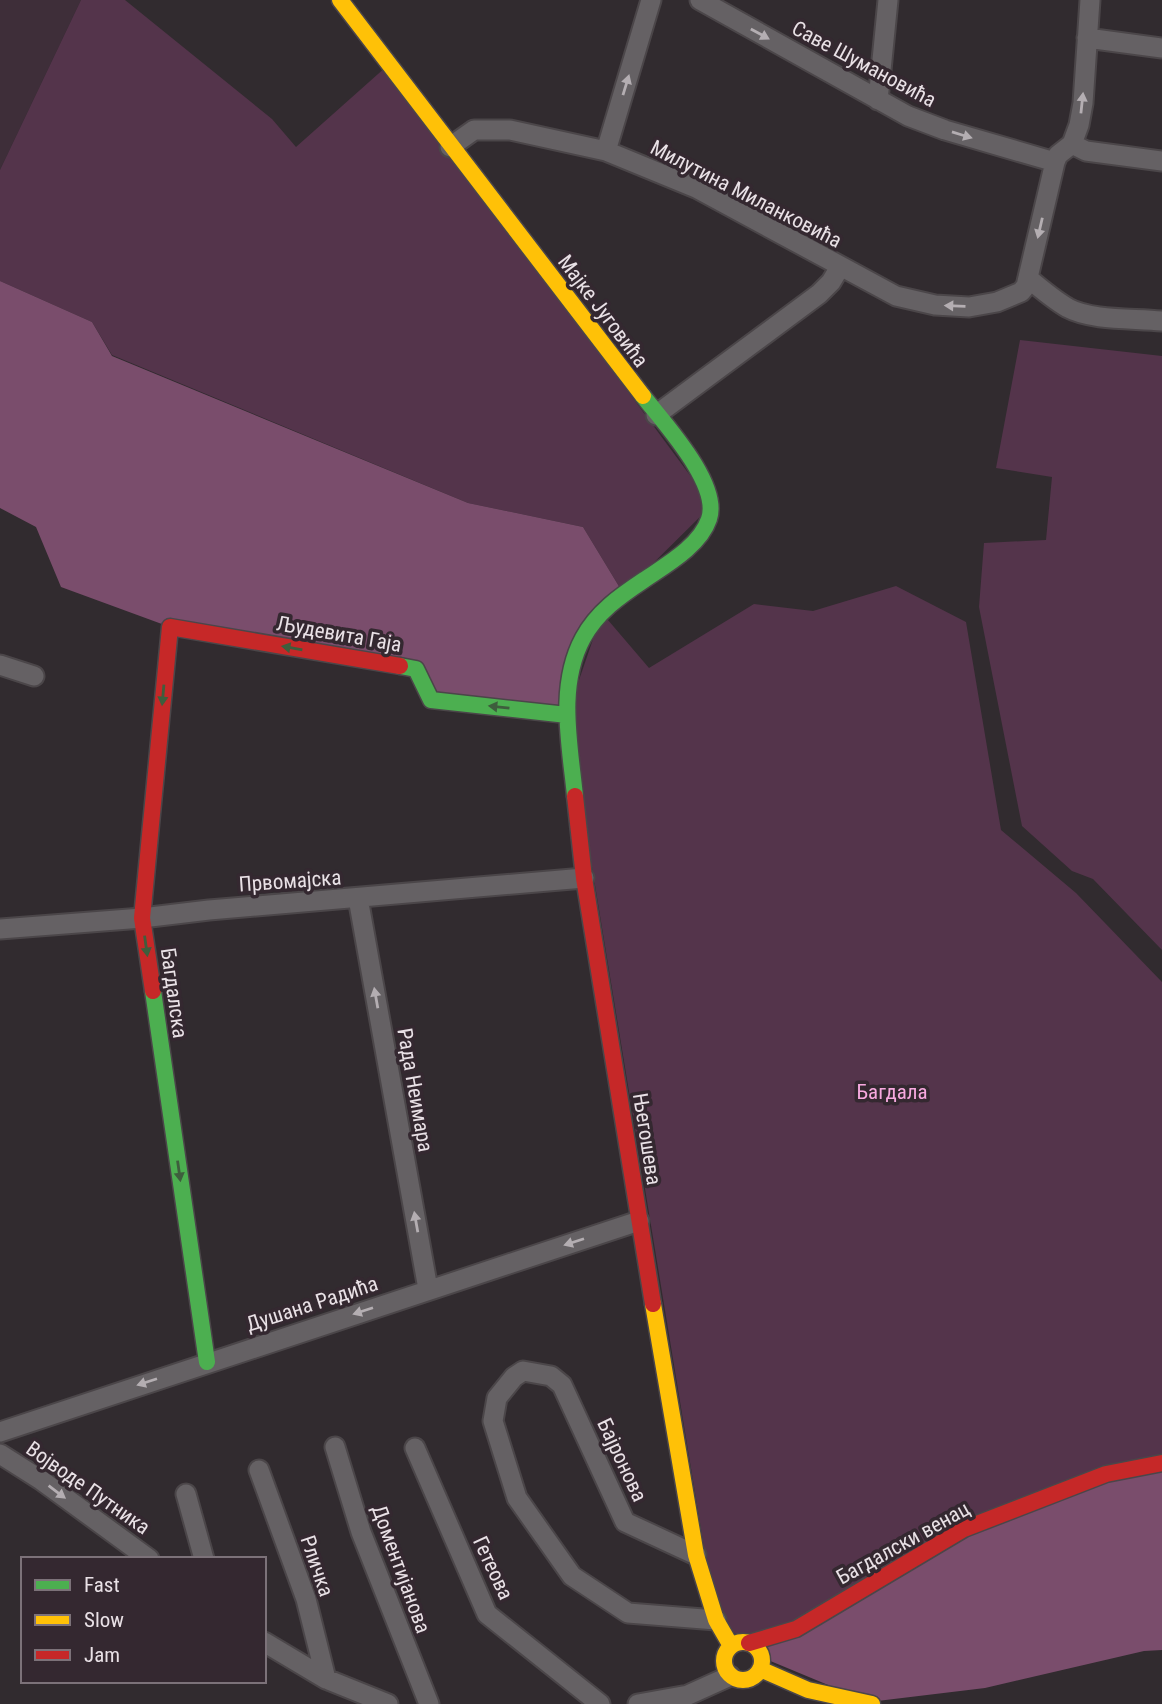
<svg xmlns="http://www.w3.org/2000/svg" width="1162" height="1704" font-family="'Roboto Condensed',sans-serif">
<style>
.built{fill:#3e2e39}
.green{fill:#54344b}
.forest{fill:#7a4d6c}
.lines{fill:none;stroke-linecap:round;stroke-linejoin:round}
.street-casing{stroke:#4b4649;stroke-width:23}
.fast-casing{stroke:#4b4649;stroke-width:19}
.slow-casing{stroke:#4b4649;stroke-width:19}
.jam-casing{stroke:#4b4649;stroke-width:19}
.street{stroke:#656164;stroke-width:19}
.fast{stroke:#4caf50;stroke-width:16}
.slow{stroke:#ffc107;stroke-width:16}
.jam{stroke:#c62828;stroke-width:16}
.oneway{fill:#b4aeb2}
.oneway2{fill:#3e5e3d}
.labels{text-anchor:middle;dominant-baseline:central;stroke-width:7;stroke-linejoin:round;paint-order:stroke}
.street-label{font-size:21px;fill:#e9e1e6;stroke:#342830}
.park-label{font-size:21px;fill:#f7a9df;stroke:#342830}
</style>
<rect width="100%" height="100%" fill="#312b2f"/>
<!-- built -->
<path class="built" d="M0,0H81L0,170Z"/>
<!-- green -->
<path class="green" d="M81,0H125L272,119L296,147L387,66L712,505L623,593L583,527L468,503L112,355L92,322L0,281V170Z
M1020,340L1162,356V950L1093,879L1072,871L1022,826L979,607L984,543L1046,540L1052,477L996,468Z
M896,586L966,622L1001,830L1076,893L1162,982V1463L749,1643L716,1620L567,715L602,613L649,668L754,604L813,611Z"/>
<!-- forest -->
<path class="forest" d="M0,281L92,322L112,356L468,503L583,527L623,593L585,633L567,715L431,700L415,669L170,627L61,587L36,527L0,508Z
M1162,1463V1650L1144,1651L985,1688L869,1702L761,1657L759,1651L964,1529Z"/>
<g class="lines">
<defs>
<path id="street" d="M700,0L908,116L945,130L1055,162
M1087,38L1162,48
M878,100L888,0
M1072,144L1086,151L1162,161
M450,147L474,130H510L606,151L696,188L896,296L935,305L969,307L997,302L1021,292L1026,286L1055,162L1058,155L1072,144L1079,125L1083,103L1090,0
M606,151L651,0
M1028,278C1041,289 1054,300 1068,308C1092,321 1135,318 1162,321
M656,415L819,294L831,282L840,267
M0,665L34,676
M358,898L428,1289
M0,929L142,918L209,910L584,878
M0,1432L639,1221
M335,1447L361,1532L429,1704
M415,1448L487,1614L600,1704
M0,1454L41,1480L149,1559
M259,1470L306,1599L326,1679
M186,1494L204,1559
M696,1555L625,1522L562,1385L551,1376L523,1371L514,1377L497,1398L493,1421L517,1498L572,1576L628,1613L716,1620
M264,1642L326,1679L388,1704
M638,1704L688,1695L730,1676"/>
<path id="fast" d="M400,666L416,669L431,700L567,715
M575,796C570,745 557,686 583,638C597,612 620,596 644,580C666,565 700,546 709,519C721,484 663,422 643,396
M153,991L207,1362"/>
<path id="slow" d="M340,0L643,396
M653,1304L696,1555L716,1620L731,1646
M724 1661a19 19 0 1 1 38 0a19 19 0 1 1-38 0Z
M760,1669L808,1690L872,1704"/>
<path id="jam" d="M575,796L584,878L653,1304
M153,991L142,918L170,627L400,666
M749,1643L796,1629L964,1529L1106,1474L1162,1463"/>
</defs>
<!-- street casing -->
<use href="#street" class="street-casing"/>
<!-- fast casing -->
<use href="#fast" class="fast-casing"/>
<!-- slow casing -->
<use href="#slow" class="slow-casing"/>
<!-- jam casing -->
<use href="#jam" class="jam-casing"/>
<!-- street -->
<use href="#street" class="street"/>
<!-- fast -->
<use href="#fast" class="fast"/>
<!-- slow -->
<use href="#slow" class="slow"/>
<!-- jam -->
<use href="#jam" class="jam"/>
</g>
<!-- one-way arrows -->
<defs><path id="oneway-solid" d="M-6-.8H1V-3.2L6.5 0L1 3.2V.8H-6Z" transform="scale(1.75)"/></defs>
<g class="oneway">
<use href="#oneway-solid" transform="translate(760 34) rotate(29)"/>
<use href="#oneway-solid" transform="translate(626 85) rotate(-73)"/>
<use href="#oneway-solid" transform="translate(1082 103) rotate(-84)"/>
<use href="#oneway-solid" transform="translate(962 135) rotate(17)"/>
<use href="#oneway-solid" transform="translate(1040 228) rotate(103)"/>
<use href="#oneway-solid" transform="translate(955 306) rotate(-178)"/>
<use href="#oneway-solid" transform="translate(376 998) rotate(-100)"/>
<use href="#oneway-solid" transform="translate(416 1222) rotate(-100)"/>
<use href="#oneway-solid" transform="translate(574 1242) rotate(162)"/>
<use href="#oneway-solid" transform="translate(363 1311) rotate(162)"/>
<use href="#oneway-solid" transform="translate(147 1382) rotate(162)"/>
<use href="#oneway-solid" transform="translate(57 1492) rotate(37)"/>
</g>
<g class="oneway2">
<use href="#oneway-solid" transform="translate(292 648) rotate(-170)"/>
<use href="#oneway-solid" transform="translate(163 695) rotate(95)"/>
<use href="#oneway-solid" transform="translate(499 707) rotate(-174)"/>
<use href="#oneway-solid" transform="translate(146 946) rotate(82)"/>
<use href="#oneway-solid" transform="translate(179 1171) rotate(82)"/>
</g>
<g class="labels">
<!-- street labels -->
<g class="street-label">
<text transform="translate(864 64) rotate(28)">Саве Шумановића</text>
<text transform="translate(746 194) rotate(27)">Милутина Миланковића</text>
<text transform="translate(603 311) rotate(53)">Мајке Југовића</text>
<text transform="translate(339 634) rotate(10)">Људевита Гаја</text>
<text transform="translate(290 881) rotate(-4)">Првомајска</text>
<text transform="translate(174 993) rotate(82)">Багдалска</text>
<text transform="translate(415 1090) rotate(80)">Рада Неимара</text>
<text transform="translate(647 1139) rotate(81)">Његошева</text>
<text transform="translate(312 1304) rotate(-18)">Душана Радића</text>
<text transform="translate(622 1460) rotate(65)">Бајронова</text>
<text transform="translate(88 1488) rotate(35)">Војводе Путника</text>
<text transform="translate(903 1543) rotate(-29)">Багдалски венац</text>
<text transform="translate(317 1566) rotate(71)">Рличка</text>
<text transform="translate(493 1568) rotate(65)">Гетеова</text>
<text transform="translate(401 1569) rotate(70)">Доментијанова</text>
</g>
<!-- park labels -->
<g class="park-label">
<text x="892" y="1092">Багдала</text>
</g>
</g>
<!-- legend -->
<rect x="21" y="1557" width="245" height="126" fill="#342830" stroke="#7c7279" stroke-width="2"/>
<rect x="35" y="1580" width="35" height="10" fill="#4caf50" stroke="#7c7279" stroke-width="2"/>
<text x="84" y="1592" font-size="21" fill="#e9e1e6">Fast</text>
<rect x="35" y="1615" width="35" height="10" fill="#ffc107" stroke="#7c7279" stroke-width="2"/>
<text x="84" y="1627" font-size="21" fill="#e9e1e6">Slow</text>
<rect x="35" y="1650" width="35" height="10" fill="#c62828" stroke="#7c7279" stroke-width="2"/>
<text x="84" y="1662" font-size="21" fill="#e9e1e6">Jam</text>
</svg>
